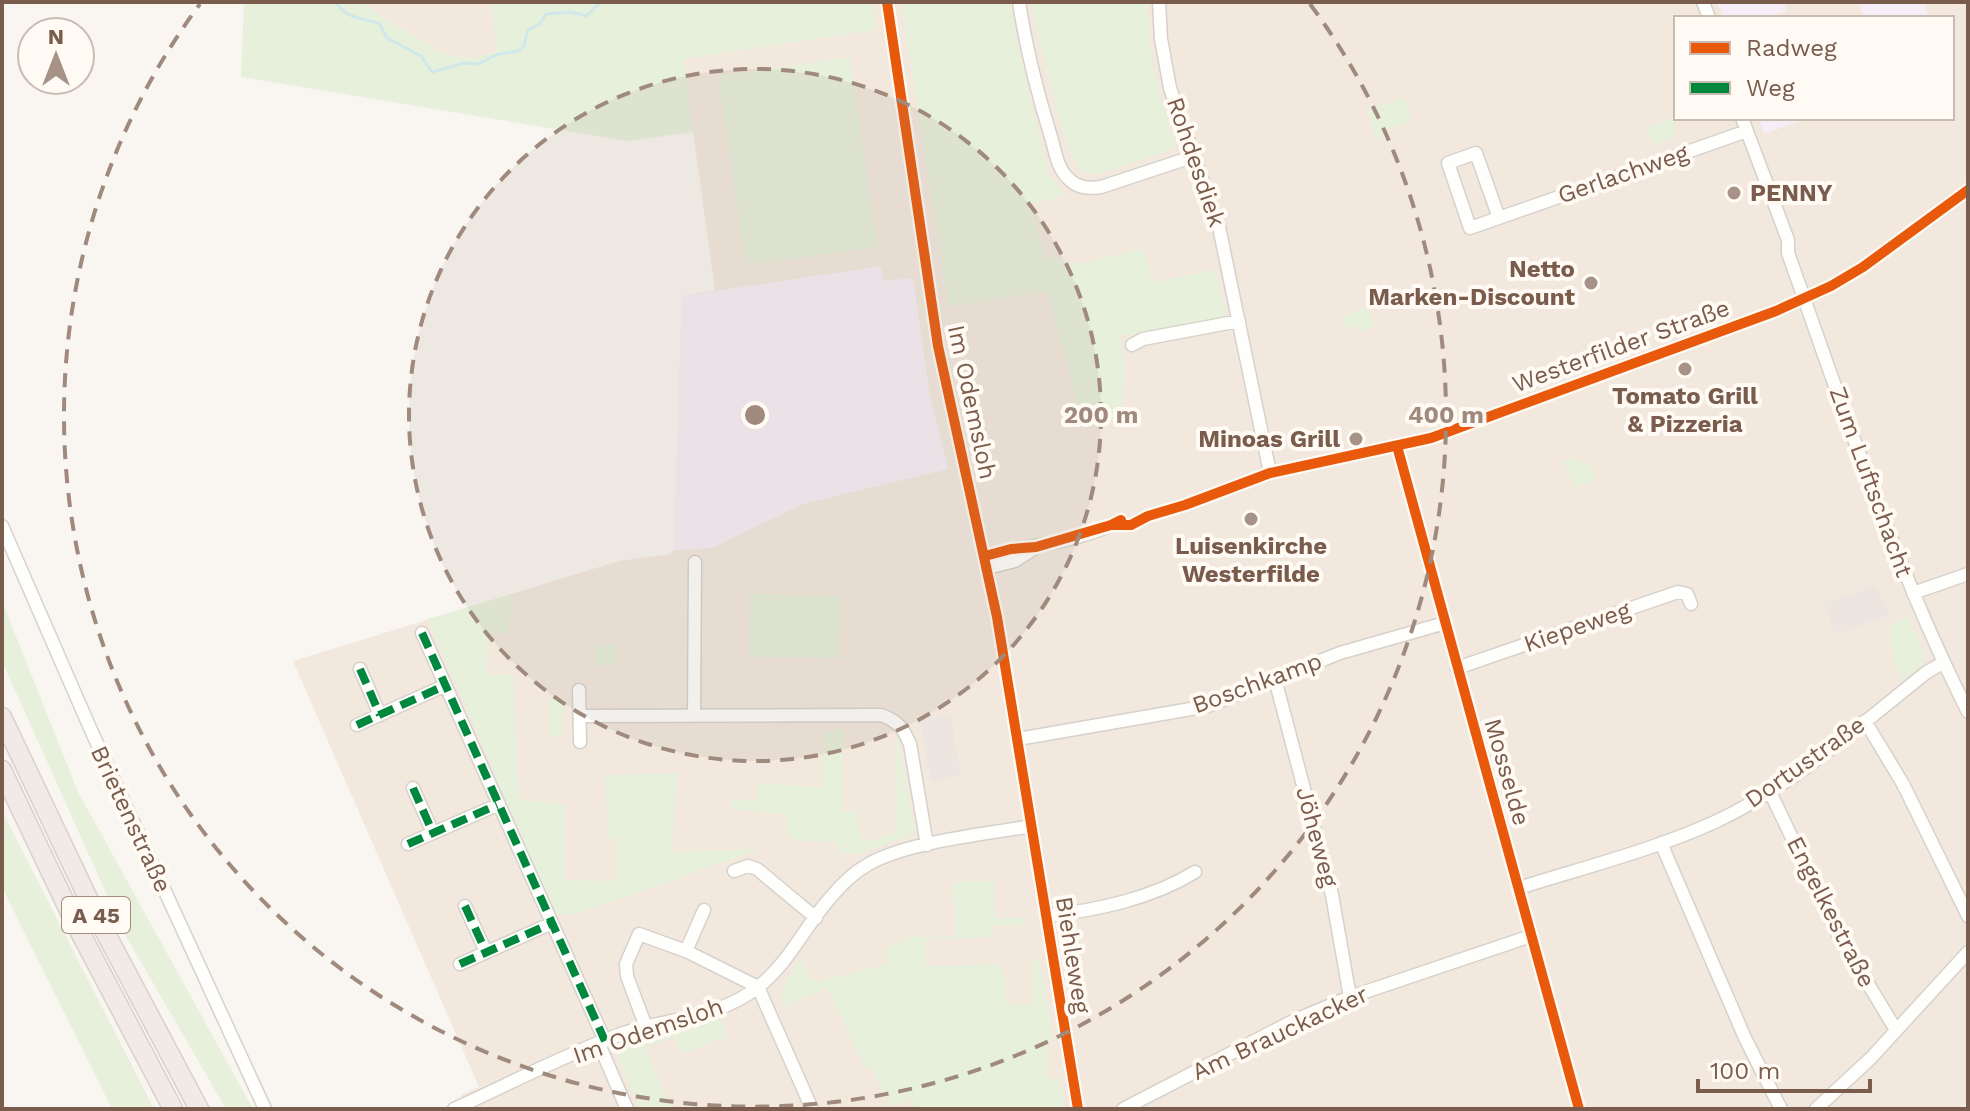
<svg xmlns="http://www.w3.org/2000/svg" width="1970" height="1111" font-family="'Work Sans',sans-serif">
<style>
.residential{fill:#f2e8de}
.industrial{fill:#ede5e0}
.education{fill:#f6eef6}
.green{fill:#e7f0db}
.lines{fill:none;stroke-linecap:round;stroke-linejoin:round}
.stream{stroke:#d0e8ea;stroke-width:3}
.minor-casing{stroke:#d7d1cb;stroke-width:15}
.highway-casing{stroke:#dad1cc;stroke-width:21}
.minor{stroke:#fefefd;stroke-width:12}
.highway{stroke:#f2eae7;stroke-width:18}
.quiet{stroke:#00873e;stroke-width:8;stroke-dasharray:16 8;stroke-linecap:butt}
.cycleway-casing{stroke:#fffaf3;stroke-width:15}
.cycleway{stroke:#e8590c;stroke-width:10}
.ring{fill:none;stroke:#9f8a7d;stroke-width:4;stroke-dasharray:14 10}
.poi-dot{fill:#a69286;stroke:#fffaf3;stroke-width:3}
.labels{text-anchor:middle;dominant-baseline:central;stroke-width:8;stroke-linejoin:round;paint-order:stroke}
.shield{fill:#fffaf3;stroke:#a28b7f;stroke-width:2}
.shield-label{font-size:22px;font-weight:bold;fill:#7a5c4d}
.street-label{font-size:24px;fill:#7a5c4d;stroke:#fffaf3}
.poi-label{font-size:24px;font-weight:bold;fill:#7a5c4d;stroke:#fffaf3;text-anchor:end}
.centre{fill:#9f8a7d;stroke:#fffaf3;stroke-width:4}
.ring-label{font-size:24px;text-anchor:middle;font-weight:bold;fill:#9f8a7d;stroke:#fffaf3;stroke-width:8;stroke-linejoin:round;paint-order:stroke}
</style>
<rect width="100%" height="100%" fill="#f9f5f0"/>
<!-- residential -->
<path class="residential" d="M359,2H491L497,51L472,59L441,53Z
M872,2H1717L1724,18H1676V118H1952V18H1766L1786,11L1783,2H1968V1109H467L461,1095L479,1087L293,661L619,561L670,554L674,550L682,296L715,290L683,59L875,30Z"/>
<!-- industrial -->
<path class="industrial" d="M1875,586L1890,615L1835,634L1824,603Z
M950,714L961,776L931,781L920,720Z"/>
<!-- education -->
<path class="education" d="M1717,2H1783L1787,10L1766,18H1724Z
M1858,2H1924L1930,18H1864Z
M1758,118H1809L1764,134Z
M881,266L883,281L913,278L929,390L948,469L803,504L712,548L674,550L682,296Z"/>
<!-- green -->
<path class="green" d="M240,2H359L441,53L472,59L497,51L491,2H872L875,30L683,59L694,132L627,141L241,77L244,5Z
M901,2H1011L1017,43L1049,175L1066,196L1029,204L1046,256L1076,264L1143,249L1152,282L1215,270L1227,317L1121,336L1125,366L1122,416L1084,429L1047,291L949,307Z
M1030,2H1147L1152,65L1176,148L1093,175L1079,170L1065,141Z
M850,57L878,247L756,264L755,262L745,263L718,76Z
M1404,98L1412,121L1386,129L1387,135L1376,139L1367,110Z
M1673,118L1676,127L1672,138L1657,144L1651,141L1648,132L1650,127Z
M1367,307L1375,325L1359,332L1355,324L1346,328L1341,318Z
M1569,459L1590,463L1596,480L1575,487L1563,461Z
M512,594L509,633H488L486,674L513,675L519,799L565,805L566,880L615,881L617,839L607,838V807L604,775L677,773L672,852L761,849L574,915L555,914L428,619Z
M750,594L841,596L839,658L749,657Z
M2,601L78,792L253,1109H226L123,931L2,661Z
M1908,617L1925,654L1922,664L1903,681C1893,661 1888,646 1891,623Z
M595,645H618V665H595Z
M549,699H563V736H549Z
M843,729L842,810L857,811L858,830L865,841L879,840L878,837L895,834L896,729L915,830L909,835L862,853H838L837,842L795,841L794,838H788L786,814L732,810L731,800H758V783L822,787L824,732Z
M2,811L154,1109H112L2,887Z
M994,881L995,918L1023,917L1025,924L992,926V937L925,940L926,966L1003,964L1006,1004L1032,1005V961H1040L1053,1038L1047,1040V1079L1059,1078L1065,1109H916L910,1098L891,1107L871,1066L865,1068L827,988L784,1007C776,990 792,972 801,957L811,980L820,981L888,964L885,949L911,937H949L955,934L953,882Z
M721,1018L728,1037L682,1053L673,1038L644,1047L673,1109H640L615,1051C626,1029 665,1032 685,1029C697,1027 709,1021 721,1018Z"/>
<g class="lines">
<!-- stream -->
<path class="stream" d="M336,2C344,18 363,19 379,23L387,38L421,56L432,72L465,63L478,64L498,54L519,51L524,46L528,30L539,25L546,14L571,12L586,16L601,2"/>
<defs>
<path id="minor" d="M887,2L938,346L997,617L1078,1109
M1019,2C1026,48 1037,92 1051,137C1055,150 1057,167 1067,177C1076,188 1089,189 1101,187L1195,156
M1159,2L1161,39L1170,88L1219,227L1270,473
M1703,2L1709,18
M1742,118L1788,240V253C1843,407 1894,565 1968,712
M1499,218L1476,153L1448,163L1470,228L1747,131
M1132,345L1143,339L1239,321
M1397,446L1579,1109
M1111,525H1131L1148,516L1185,505L1270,473L1431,438L1776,311L1831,286L1863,267L1968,190
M2,526L90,728L265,1109
M985,556C1027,545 1078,543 1117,522
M987,568L1015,561L1035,548
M1913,593L1968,574
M422,633L605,1041
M1457,668L1678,592L1687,594L1691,604
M360,669L380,715
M1275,679L1332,895L1350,997
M579,690L580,742
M694,714L695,562
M580,716L881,715C898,721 903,728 910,744L927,845
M1865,721L1903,784L1968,916
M357,725L444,686
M1018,739L1208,706L1340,653L1445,623
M413,788L433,833
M1770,792L1838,934L1896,1030
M1661,843L1745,1038L1781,1109
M408,844L497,805
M734,871L748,866L757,869L816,918
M1519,888C1585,867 1654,850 1717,821C1795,784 1860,725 1927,672L1943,663
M465,906L486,952
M1046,916C1097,910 1151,899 1195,872
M686,951L704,910
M460,964L550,924
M646,1027L627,976L626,964L639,934L686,951L758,987L812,1109
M599,1044L627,1109
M454,1109C509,1084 564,1055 621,1034C666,1018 718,1019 758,987C789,963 805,926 831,897C841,885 853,873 867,865C905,842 986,834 1032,826
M1123,1109L1293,1021L1350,997L1531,936
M1816,1109L1871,1058L1968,952"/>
<path id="highway" d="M2,717L96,915L199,1109
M2,770L73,919L173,1109"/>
</defs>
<!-- minor casing -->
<use href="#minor" class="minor-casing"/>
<!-- highway casing -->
<use href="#highway" class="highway-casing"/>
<!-- minor -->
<use href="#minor" class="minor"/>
<!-- highway -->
<use href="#highway" class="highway"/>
<!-- quiet -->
<path class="quiet" d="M422,633L605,1041
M360,669L380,715
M357,725L444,686
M413,788L433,833
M408,844L497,805
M465,906L486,952
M460,964L550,924"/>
<defs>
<path id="cycleway" d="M887,2L938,346L997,617L1078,1109
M1397,446L1579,1109
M1111,525H1131L1148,516L1185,505L1270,473L1431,438L1776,311L1831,286L1863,267L1968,190
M985,556L1011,549L1036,547L1111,525L1121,520"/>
</defs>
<!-- cycleway casing -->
<use href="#cycleway" class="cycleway-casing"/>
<!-- cycleway -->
<use href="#cycleway" class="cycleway"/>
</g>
<!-- distance rings -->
<circle cx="755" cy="415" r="346" fill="#9f8a7d" fill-opacity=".12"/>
<g class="ring">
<circle cx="755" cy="415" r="346"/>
<path d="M1310 4A691 691 0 1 1 200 4"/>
</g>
<!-- markers -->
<g class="poi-dot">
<circle cx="1734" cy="193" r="8"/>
<circle cx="1591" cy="283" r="8"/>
<circle cx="1685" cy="369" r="8"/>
<circle cx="1356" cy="439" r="8"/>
<circle cx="1251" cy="519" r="8"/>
</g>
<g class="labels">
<!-- shield labels -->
<rect class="shield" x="62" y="897" width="68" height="36" rx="6"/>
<g class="shield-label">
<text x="96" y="915">A 45</text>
</g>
<!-- street labels -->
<g class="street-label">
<text transform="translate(1196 162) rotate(71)">Rohdesdiek</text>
<text transform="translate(1623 174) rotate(-19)">Gerlachweg</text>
<text transform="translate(1621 346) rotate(-20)">Westerfilder Straße</text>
<text transform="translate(972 402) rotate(78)">Im Odemsloh</text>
<text transform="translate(1871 482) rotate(70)">Zum Luftschacht</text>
<text transform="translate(1577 627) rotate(-19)">Kiepeweg</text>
<text transform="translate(1257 683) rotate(-20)">Boschkamp</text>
<text transform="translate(1805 762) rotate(-35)">Dortustraße</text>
<text transform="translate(1507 772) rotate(74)">Mosselde</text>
<text transform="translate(131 819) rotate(65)">Brietenstraße</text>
<text transform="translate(1317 837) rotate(75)">Jöheweg</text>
<text transform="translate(1831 912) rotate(63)">Engelkestraße</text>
<text transform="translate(1073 955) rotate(81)">Biehleweg</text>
<text transform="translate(648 1031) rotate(-19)">Im Odemsloh</text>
<text transform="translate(1280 1033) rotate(-25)">Am Brauckacker</text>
</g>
<!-- poi labels -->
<g class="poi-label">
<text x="1750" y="193" text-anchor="start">PENNY</text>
<text x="1575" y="269">Netto<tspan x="1575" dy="28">Marken-Discount</tspan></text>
<text x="1685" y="396" text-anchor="middle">Tomato Grill<tspan x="1685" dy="28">&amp; Pizzeria</tspan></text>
<text x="1340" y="439">Minoas Grill</text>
<text x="1251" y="546" text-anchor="middle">Luisenkirche<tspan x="1251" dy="28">Westerfilde</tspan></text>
</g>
</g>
<circle cx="755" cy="415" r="12" class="centre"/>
<g class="ring-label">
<text x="1101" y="423">200 m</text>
<text x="1446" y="423">400 m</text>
</g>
<!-- border -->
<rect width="1970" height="1111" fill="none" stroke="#7a5c4d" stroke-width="8"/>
<!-- legend -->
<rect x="1674" y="16" width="280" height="104" fill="#fffaf3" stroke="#cabbb1" stroke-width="2"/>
<rect x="1690" y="42" width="40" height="12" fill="#e8590c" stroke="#cabbb1" stroke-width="2"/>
<text x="1746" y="56" font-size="24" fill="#7a5c4d">Radweg</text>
<rect x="1690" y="82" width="40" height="12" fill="#00873e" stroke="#cabbb1" stroke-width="2"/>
<text x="1746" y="96" font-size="24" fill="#7a5c4d">Weg</text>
<!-- north arrow -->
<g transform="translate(56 56)"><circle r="38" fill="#fffaf3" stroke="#cabbb1" stroke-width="2"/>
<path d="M0-6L14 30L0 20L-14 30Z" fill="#a69286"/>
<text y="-12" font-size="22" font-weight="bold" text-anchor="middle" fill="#7a5c4d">N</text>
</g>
<!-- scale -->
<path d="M1698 1079v12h172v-12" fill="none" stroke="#7a5c4d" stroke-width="4"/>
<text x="1710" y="1079" font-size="24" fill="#7a5c4d" stroke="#fffaf3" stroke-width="6" paint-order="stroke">100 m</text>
</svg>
